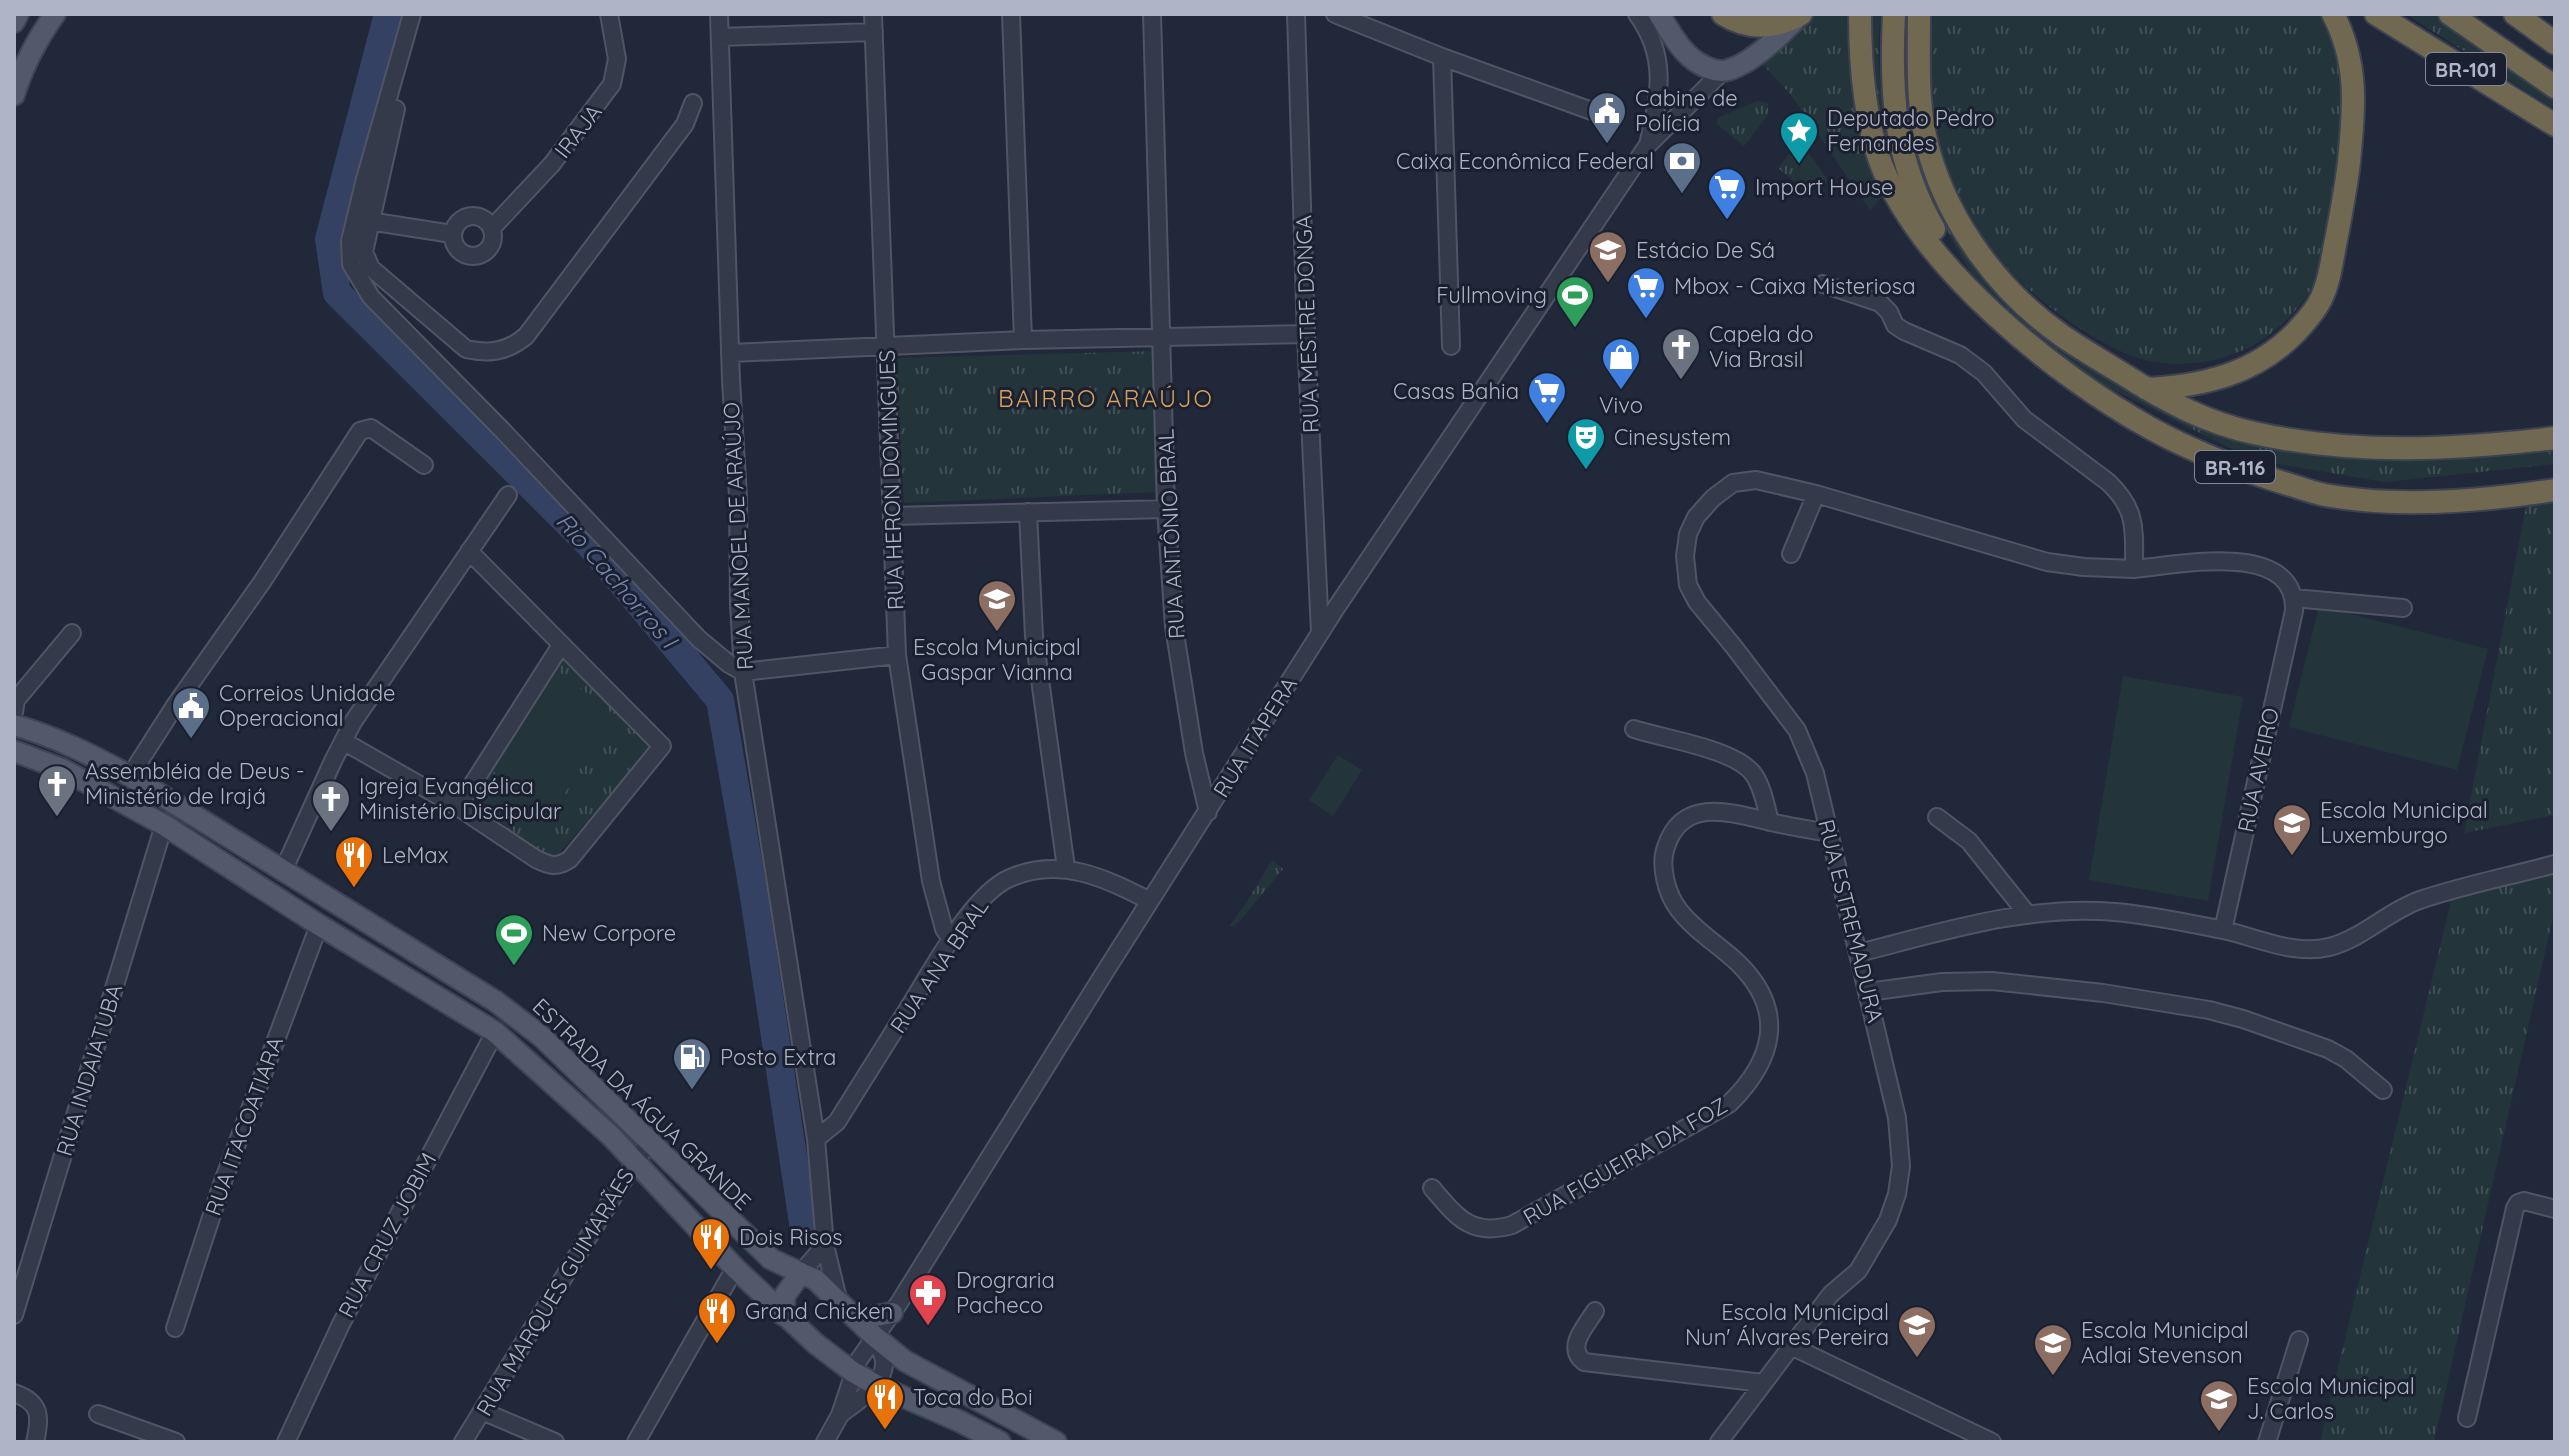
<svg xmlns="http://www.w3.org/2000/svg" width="2569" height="1456" font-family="Quicksand,sans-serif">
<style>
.grass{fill:url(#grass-tufts)}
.pitch{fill:#23353b}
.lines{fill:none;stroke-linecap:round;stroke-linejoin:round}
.river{stroke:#344162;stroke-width:28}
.minor-casing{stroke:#4f5565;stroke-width:20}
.major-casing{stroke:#3e4453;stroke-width:24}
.highway-casing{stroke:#3c4252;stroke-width:26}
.minor{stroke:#343a4a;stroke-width:16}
.major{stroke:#52596a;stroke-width:20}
.highway{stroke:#706851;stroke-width:22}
.labels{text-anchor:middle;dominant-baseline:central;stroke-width:6;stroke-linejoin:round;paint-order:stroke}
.shield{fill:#1a202f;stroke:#828899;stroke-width:2}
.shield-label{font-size:20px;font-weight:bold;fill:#afb5c6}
.poi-label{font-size:22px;fill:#afb5c6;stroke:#1a202f;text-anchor:start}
.street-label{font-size:22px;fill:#afb5c6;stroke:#1a202f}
.neighbourhood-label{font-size:24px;letter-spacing:2px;fill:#d6a05a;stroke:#1a202f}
.water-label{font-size:24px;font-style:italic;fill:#7687b0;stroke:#1a202f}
</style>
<defs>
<pattern id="grass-tufts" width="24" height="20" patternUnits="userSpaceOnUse" patternTransform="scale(2)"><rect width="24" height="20" fill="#23353b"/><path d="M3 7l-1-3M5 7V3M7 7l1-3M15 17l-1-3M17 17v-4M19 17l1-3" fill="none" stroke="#405056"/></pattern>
</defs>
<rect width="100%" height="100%" fill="#21283a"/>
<!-- grass -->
<path class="grass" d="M1811,14H1848L1856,118L1883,196L1870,210L1792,96L1761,63Z
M1869,14H1881C1872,72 1888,130 1901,186L1876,112Z
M1904,14H1911L1914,119L2007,298L2243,438L2555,443V464L2385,482L2254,460L2096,381L1999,304L1969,270L1944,226L1914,155L1905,116L1901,66Z
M1933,14H2319C2326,27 2336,43 2340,58C2349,100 2339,143 2333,185C2329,212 2327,242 2320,269C2312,295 2290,319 2269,335C2236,359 2194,368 2154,362C2097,352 2006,279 1976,230C1936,165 1926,90 1933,14Z
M2406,14H2437L2555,95V109Z
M1757,101L1768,103V115L1744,146L1717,124L1718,118Z
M1800,140L1828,181L1822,188L1794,181L1778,168Z
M1157,351L1155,492L904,503L895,358Z
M2555,497V815L2464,833L2527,501Z
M563,654L654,744L549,865L474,798Z
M1272,860L1283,869L1239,922L1231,927L1230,925L1243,908Z
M2555,869V908L2434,1442H2320L2452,897Z"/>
<!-- pitch -->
<path class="pitch" d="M2319,606L2488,649L2457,770L2289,727Z
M553,667L613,714L556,808L491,770Z
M2123,676L2243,697L2208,901L2089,880Z
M1338,755L1362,770L1333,816L1309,800Z"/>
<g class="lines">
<!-- river -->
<path class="river" d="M388,14L329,239L337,293L589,544L720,700L753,890L803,1223"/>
<defs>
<path id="minor" d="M412,14L365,179L350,241L351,264L371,297L504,432L699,639L729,664L743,672L897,655
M719,14L731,380L738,497L739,605L743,672L816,1139L825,1245L838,1299
M873,14L897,655L931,881L944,929L952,940
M1011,14L1023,340
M1152,14L1166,509L1174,627L1194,753L1208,812
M1296,14L1306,334L1320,632
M1335,14L1442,57L1600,114
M1637,14C1669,58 1659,96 1648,145
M720,37L874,32
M1442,57L1451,346
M396,109L364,252L371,268L466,349C489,354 507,352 526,336L685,124L693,103
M453 236a20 20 0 1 1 40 0a20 20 0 1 1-40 0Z
M369,221L452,234
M492,228L552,164L612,84L617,59L609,14
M731,353L1023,340L1306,334
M1028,512L1034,636L1066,868
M893,516L1166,509
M1791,554L1816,494
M2134,569C2178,565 2297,539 2294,611L2223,930
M2294,598L2403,608
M14,712L16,700L72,633
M1634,729C1664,739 1737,749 1754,775C1763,788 1766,807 1770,822
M343,741L458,807L536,859C550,866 557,868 570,859L662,746L469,551
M130,776L176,704L262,582L360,431L371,428L424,465
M458,807L561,645
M1937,817L1969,841L2028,915
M283,871L333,761L353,722L508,495
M1859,953C1941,932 2030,904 2115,912C2151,915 2188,923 2223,930C2256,937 2294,956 2329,947C2362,939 2388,911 2420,900C2464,885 2511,876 2555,864
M1868,992L1942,982L1992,981L2103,993L2209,1010L2243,1019L2328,1049L2346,1059L2383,1090
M816,1139L837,1122C861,1084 885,1046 909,1007C931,972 972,894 1010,878C1060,856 1105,878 1150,901
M1432,1188C1457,1217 1471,1237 1512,1225L1729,1104C1774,1060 1787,1011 1738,963C1719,945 1695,931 1679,910C1667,895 1659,866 1666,847C1683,794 1736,814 1775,823C1793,827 1811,830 1829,833
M801,1273L825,1245
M1595,1311C1586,1326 1565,1347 1584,1362L1763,1383
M14,1315L164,825
M175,1328L222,1184L319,925
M1791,1346L1992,1442
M14,1393C41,1402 41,1417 35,1442
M482,1411L555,1442
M98,1414L176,1442
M841,1414C857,1401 886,1385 884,1361C883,1353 878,1344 875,1337
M2467,1418L2515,1208L2518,1203L2524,1201L2555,1209
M286,1442L341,1324L495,1032
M463,1442L619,1187L649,1142
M636,1442L735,1268
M825,1442L840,1415L858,1361L899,1303L1103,975L1336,608L1647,146L1723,71
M1719,1442L1831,1294L1858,1271L1888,1220L1897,1194L1901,1166L1897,1118L1815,773L1797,730L1734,647L1697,602L1688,585L1685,556L1688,534L1696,517L1713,498L1733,483L1756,480L1816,494L2047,562L2084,567L2134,569C2134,531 2138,510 2108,482L2024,419L1984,373L1960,355L1904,331L1895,325L1889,312L1880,303L1823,284
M2267,1442L2299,1340"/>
<path id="major" d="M1659,14C1668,28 1676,44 1688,55C1697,64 1715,74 1728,70C1752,63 1781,35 1798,17
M14,22L18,14
M14,95C23,66 37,39 55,14
M14,725C56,737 92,755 130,776L495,1001L542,1037L771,1259L816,1280L874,1336L905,1361L1056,1442
M14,751L62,769L164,825L319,925L495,1032L611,1136L735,1268L816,1344L853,1372L876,1385L959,1421L1000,1442
M783,1315L785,1295L801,1273
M859,1319L892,1313"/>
<path id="highway" d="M1723,14C1748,30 1775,29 1801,14
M1860,14C1860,62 1864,118 1881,164C1921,267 2055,375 2150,428C2192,451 2238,469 2284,483C2298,487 2311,492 2325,495C2396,508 2484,501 2555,490
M1894,14C1890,93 1894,159 1934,229
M1919,14C1919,60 1916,107 1929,152C1950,225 2000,292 2061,335C2081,349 2102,361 2123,374C2164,400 2206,423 2254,433C2353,455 2455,450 2555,438
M2376,14L2555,125
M2450,14L2555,87
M2515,14L2555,43
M2147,389C2203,386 2255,374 2296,332C2305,322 2315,312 2321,299C2330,281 2332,259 2336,240C2341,214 2346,188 2349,162C2354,108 2359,64 2333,14"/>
</defs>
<!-- minor casing -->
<use href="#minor" class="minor-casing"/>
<!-- major casing -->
<use href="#major" class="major-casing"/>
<!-- highway casing -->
<use href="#highway" class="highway-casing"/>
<!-- minor -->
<use href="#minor" class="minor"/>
<!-- major -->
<use href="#major" class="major"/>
<!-- highway -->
<use href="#highway" class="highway"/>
</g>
<!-- icons -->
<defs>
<symbol id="civic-pin" viewBox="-11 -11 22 30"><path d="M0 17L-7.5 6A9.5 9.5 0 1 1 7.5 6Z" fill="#5c6f8a" stroke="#1a202f"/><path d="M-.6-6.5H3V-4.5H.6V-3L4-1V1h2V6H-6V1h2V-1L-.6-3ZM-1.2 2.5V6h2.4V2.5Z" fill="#fff"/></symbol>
<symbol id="sight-pin" viewBox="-11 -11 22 30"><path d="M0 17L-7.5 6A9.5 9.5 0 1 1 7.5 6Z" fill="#0f9aa8" stroke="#1a202f"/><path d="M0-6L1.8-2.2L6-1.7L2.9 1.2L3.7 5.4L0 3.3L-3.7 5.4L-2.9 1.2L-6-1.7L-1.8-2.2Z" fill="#fff"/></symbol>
<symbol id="bank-pin" viewBox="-11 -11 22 30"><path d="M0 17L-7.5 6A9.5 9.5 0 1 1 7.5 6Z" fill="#5c6f8a" stroke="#1a202f"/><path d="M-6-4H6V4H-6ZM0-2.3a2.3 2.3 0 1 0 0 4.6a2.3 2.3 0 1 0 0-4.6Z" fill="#fff"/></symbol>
<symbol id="supermarket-pin" viewBox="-11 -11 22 30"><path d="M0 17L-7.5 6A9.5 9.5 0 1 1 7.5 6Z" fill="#3f7fe0" stroke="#1a202f"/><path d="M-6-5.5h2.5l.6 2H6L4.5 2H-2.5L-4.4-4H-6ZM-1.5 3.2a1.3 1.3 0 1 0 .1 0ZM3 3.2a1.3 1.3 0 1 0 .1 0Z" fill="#fff"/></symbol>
<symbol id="university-pin" viewBox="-11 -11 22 30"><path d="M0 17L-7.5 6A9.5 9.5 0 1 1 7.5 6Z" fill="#8d6e63" stroke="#1a202f"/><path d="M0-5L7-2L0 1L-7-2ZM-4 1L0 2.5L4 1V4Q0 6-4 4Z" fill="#fff"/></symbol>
<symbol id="stadium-pin" viewBox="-11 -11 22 30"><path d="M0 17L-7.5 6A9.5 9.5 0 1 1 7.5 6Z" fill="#2e9e5b" stroke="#1a202f"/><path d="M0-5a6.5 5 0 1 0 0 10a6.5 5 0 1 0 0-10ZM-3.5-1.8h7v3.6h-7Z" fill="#fff"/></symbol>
<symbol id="church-pin" viewBox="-11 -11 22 30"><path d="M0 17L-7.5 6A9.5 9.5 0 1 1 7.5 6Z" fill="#6b7280" stroke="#1a202f"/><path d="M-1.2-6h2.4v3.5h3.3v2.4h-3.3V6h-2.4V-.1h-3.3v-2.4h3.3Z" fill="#fff"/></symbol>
<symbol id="shop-pin" viewBox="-11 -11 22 30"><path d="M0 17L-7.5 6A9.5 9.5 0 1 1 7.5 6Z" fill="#3f7fe0" stroke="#1a202f"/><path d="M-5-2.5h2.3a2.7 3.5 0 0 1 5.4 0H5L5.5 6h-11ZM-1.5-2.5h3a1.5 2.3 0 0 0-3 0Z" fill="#fff"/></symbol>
<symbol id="theatre-pin" viewBox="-11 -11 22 30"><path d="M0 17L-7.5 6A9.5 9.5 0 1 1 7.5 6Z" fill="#0f9aa8" stroke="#1a202f"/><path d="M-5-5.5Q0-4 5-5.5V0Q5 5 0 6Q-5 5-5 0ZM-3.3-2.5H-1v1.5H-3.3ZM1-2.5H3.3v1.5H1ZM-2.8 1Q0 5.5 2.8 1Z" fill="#fff"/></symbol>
<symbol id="school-pin" viewBox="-11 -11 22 30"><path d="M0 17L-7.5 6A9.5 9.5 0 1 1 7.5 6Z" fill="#8d6e63" stroke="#1a202f"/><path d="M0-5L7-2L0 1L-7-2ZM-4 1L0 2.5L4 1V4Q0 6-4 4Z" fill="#fff"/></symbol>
<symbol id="restaurant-pin" viewBox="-11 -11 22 30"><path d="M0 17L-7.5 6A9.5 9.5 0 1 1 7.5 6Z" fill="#e8710a" stroke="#1a202f"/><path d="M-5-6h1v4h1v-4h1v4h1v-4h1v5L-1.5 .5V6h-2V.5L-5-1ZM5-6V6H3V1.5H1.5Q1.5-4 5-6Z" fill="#fff"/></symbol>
<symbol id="fuel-pin" viewBox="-11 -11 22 30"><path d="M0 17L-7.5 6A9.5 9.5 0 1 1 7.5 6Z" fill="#5c6f8a" stroke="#1a202f"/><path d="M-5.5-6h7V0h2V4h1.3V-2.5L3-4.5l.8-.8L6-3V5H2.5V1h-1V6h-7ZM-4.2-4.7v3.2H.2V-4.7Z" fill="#fff"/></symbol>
<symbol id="pharmacy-pin" viewBox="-11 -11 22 30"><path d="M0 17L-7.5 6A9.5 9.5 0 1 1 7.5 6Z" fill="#e0444e" stroke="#1a202f"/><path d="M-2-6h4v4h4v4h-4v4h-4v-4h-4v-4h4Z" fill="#fff"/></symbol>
</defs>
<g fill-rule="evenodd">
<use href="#civic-pin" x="1585" y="89" width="44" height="60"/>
<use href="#sight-pin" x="1777" y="109" width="44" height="60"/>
<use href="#bank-pin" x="1660" y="139" width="44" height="60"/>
<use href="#supermarket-pin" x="1705" y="165" width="44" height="60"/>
<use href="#university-pin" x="1586" y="228" width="44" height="60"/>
<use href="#supermarket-pin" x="1624" y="264" width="44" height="60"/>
<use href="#stadium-pin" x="1553" y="273" width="44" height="60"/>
<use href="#church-pin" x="1659" y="325" width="44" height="60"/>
<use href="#shop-pin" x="1599" y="335" width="44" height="60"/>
<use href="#supermarket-pin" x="1525" y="369" width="44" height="60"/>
<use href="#theatre-pin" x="1564" y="415" width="44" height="60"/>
<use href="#school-pin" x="975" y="577" width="44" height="60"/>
<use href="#civic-pin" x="169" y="684" width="44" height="60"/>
<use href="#church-pin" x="35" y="762" width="44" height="60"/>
<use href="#church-pin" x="309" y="777" width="44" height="60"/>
<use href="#school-pin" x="2270" y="801" width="44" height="60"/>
<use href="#restaurant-pin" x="332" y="833" width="44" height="60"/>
<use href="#stadium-pin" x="492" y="911" width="44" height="60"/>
<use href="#fuel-pin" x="670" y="1035" width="44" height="60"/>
<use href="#restaurant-pin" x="689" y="1215" width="44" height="60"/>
<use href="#pharmacy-pin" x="906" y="1271" width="44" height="60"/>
<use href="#restaurant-pin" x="695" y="1289" width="44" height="60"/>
<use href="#school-pin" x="1895" y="1303" width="44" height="60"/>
<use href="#school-pin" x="2031" y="1321" width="44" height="60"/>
<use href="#restaurant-pin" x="863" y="1375" width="44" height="60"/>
<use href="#school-pin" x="2197" y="1377" width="44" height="60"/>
</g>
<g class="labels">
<!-- shield labels -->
<g class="shield">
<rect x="2426" y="53" width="80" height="32" rx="6"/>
<rect x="2195" y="451" width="80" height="32" rx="6"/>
</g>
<g class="shield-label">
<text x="2466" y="69">BR-101</text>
<text x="2235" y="467">BR-116</text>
</g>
<!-- poi labels -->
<g class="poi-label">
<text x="1635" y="98">Cabine de<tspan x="1635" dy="25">Polícia</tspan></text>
<text x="1827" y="118">Deputado Pedro<tspan x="1827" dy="25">Fernandes</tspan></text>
<text x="1654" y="161" text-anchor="end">Caixa Econômica Federal</text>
<text x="1755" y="187">Import House</text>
<text x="1636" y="250">Estácio De Sá</text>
<text x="1674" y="286">Mbox - Caixa Misteriosa</text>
<text x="1547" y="295" text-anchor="end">Fullmoving</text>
<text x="1709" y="334">Capela do<tspan x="1709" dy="25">Via Brasil</tspan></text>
<text x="1519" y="391" text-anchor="end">Casas Bahia</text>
<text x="1621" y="405" text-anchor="middle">Vivo</text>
<text x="1614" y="437">Cinesystem</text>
<text x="997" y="647" text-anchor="middle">Escola Municipal<tspan x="997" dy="25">Gaspar Vianna</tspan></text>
<text x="219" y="693">Correios Unidade<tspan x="219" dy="25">Operacional</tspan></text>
<text x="85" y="771">Assembléia de Deus -<tspan x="85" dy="25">Ministério de Irajá</tspan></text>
<text x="359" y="786">Igreja Evangélica<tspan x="359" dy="25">Ministério Discipular</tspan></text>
<text x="2320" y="810">Escola Municipal<tspan x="2320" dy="25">Luxemburgo</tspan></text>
<text x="382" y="855">LeMax</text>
<text x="542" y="933">New Corpore</text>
<text x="720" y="1057">Posto Extra</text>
<text x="739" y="1237">Dois Risos</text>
<text x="956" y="1280">Drograria<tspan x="956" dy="25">Pacheco</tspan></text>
<text x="745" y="1311">Grand Chicken</text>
<text x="1889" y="1312" text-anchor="end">Escola Municipal<tspan x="1889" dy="25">Nun' Álvares Pereira</tspan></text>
<text x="2081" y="1330">Escola Municipal<tspan x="2081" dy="25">Adlai Stevenson</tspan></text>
<text x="2247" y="1386">Escola Municipal<tspan x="2247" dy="25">J. Carlos</tspan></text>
<text x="913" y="1397">Toca do Boi</text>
</g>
<!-- street labels -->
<g class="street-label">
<text transform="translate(578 131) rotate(-52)">IRAJA</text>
<text transform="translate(1307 324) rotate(-92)">RUA MESTRE DONGA</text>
<text transform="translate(891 480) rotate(-92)">RUA HERON DOMINGUES</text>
<text transform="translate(1171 534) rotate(-93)">RUA ANTÔNIO BRAL</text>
<text transform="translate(738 536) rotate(-93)">RUA MANOEL DE ARAÚJO</text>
<text transform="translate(1255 737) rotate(-58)">RUA ITAPERA</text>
<text transform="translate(2258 770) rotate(-78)">RUA AVEIRO</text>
<text transform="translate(1851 921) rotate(76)">RUA ESTREMADURA</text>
<text transform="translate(939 966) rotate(-56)">RUA ANA BRAL</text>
<text transform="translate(89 1070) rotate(-73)">RUA INDAIATUBA</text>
<text transform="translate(642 1104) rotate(44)">ESTRADA DA ÁGUA GRANDE</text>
<text transform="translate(244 1126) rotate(-70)">RUA ITACOATIARA</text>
<text transform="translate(1625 1161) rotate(-30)">RUA FIGUEIRA DA FOZ</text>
<text transform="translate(387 1235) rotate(-62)">RUA CRUZ JOBIM</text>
<text transform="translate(555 1292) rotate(-59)">RUA MARQUES GUIMARÃES</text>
</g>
<!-- neighbourhood labels -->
<g class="neighbourhood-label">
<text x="1106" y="398">BAIRRO ARAÚJO</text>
</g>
<!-- water labels -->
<g class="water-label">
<text transform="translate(617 580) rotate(49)">Rio Cachorros I</text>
</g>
</g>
<!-- border -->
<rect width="2569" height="1456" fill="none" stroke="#afb5c6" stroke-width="32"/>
</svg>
